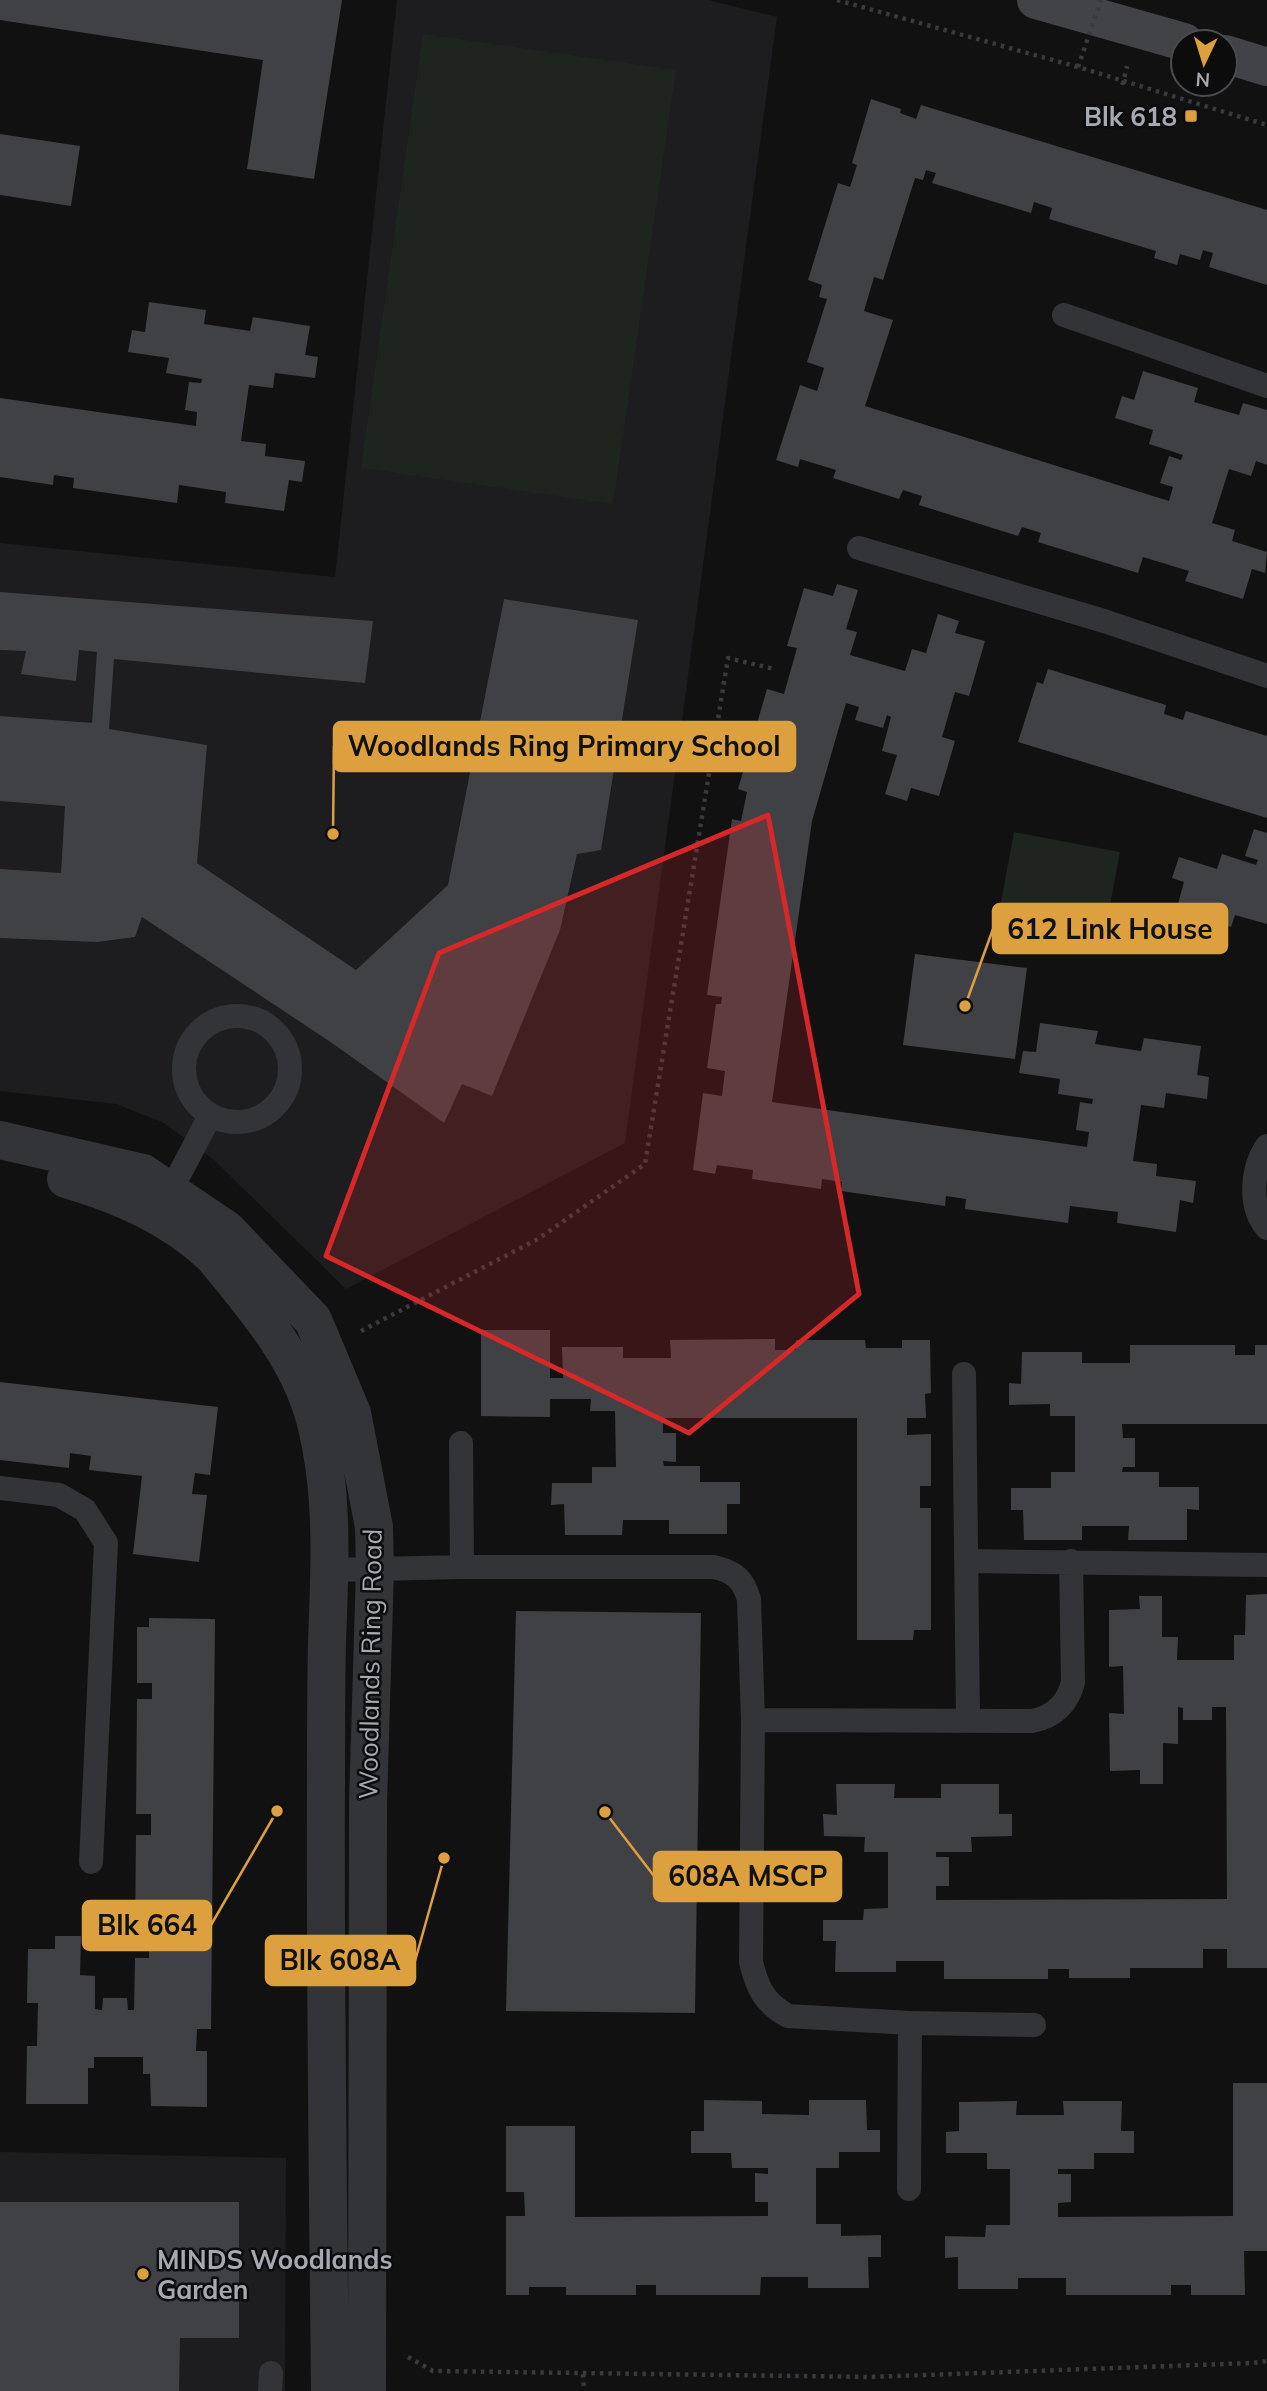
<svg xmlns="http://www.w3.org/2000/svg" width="1267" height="2391" font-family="Mulish,sans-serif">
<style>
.built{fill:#1d1d1f}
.green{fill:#1e251e}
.building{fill:#404145}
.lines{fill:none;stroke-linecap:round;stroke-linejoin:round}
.path{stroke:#393a3e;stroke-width:4.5;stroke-dasharray:3.5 5;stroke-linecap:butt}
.lane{stroke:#333437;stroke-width:24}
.street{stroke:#333437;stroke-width:38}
.secondary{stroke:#414347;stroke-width:38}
.path-bridge{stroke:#393a3e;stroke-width:4.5;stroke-dasharray:3.5 5;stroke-linecap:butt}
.marked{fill:#d62828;fill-opacity:0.2;stroke:#d62828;stroke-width:5;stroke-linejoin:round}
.poi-dot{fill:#dda03e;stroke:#0c0c0d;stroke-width:2.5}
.labels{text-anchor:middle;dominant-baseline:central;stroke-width:5;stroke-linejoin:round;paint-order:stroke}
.poi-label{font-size:26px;font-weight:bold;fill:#a4a9b2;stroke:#0c0c0d;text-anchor:end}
.street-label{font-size:26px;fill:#a4a9b2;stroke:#0c0c0d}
.leader{fill:none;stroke:#dda03e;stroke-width:2.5}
.callout-dot{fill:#dda03e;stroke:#0c0c0d;stroke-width:2.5}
.callout{fill:#dda03e;stroke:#dda03e;stroke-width:2.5}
.callout-label{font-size:28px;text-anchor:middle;font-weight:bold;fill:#111}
</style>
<rect width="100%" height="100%" fill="#111112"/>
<!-- built -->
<path class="built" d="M397,0H708L777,17L625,1143L346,1289L214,1160L164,1123L116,1104L0,1091V543L335,577Z
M0,2152L286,2158L285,2391H0Z"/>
<!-- green -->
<path class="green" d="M423,34L676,70L613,504L361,468Z
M1014,832L1120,852L1104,937L998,918Z"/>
<!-- building -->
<path class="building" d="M0,0H342L314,179L247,169L263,60L0,20Z
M871,99L901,109L900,113L916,119L921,105L1267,210V285L1209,267L1213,253L1203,250L1200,260L1180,254L1177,265L1154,258L1156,251L1049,219L1052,208L1034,202L1031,213L932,183L936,173L926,170L923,180L915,178L883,280L874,277L864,311L893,320L865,406L1169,501L1173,487L1160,483L1169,456L1181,460L1183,455L1149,444L1153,430L1115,418L1122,396L1134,400L1143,371L1198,388L1194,402L1239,415L1243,403L1267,410V465L1256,461L1251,476L1229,469L1212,523L1235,530L1232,541L1267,552L1265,573L1252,569L1243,599L1185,581L1189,571L1143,557L1138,573L1038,542L1041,533L1022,527L1018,536L919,505L922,496L903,490L899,499L833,478L836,470L800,459L798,467L776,460L800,385L817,391L824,368L807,362L827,299L819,297L822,285L808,280L838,183L850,187L857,165L852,163Z
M0,134L80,146L71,206L0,195Z
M149,302L206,310L204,324L250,331L253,317L310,326L305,355L318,357L315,378L275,373L273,388L249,385L241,441L266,444L265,456L305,461L302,482L289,480L284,511L225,503L226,492L179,485L177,503L73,488L74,478L54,475L53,485L0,477V398L196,426L197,412L185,410L189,382L201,383L202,379L166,373L169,358L128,352L132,330L145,332Z
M837,584L858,590L846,629L857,632L850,655L905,671L912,649L926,653L938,614L959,621L955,633L985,641L969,696L955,692L942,737L955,741L939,796L911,788L907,801L885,794L897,755L882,751L891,717L887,715L883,728L855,720L859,707L846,703L812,821L772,1102L1087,1147L1089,1132L1076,1130L1080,1102L1092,1104L1093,1099L1058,1094L1060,1079L1019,1073L1023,1051L1036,1052L1040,1023L1098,1031L1095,1044L1141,1051L1144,1038L1201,1046L1197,1075L1209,1077L1207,1099L1166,1093L1164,1108L1141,1105L1133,1161L1157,1164L1156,1176L1196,1181L1193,1203L1180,1200L1176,1232L1117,1223L1118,1212L1070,1206L1068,1223L965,1209L966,1199L946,1196L945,1206L841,1191L842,1182L822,1179L821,1189L752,1179L753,1170L717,1165L715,1174L693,1170L703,1093L722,1096L725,1071L707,1068L716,1004H721L722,997L707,995L732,819L741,821L747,792L738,789L767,689L784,694L797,648L787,646L804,588L833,596Z
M0,592L373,621L365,683L114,659L109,729L207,745L197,863L356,970L448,885L504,599L638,620L601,850L577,854L560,930L492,1096L462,1084L444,1123L332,1043L142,917L135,937L97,942L0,938V869L61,873L65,806L0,801V716L92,723L97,652L79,650L76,681L21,674L26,651L0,650Z
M1048,669L1166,705L1164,714L1183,720L1186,711L1267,736V818L1018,742L1037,682L1043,684Z
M1254,829L1267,833V924L1235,915L1231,927L1176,911L1184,882L1172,878L1179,857L1217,869L1222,854L1256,865L1258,860L1245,856Z
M915,954L1027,968L1015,1059L903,1045Z
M481,1330H550V1378H563L562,1347H623V1358H671L670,1340L775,1339V1350H796V1340H865L866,1348H902V1340H930L931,1393L925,1394L926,1418H907V1435L931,1434V1486H920V1508H931V1630H914L913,1640H857V1418H663V1433H676V1462L663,1461L664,1466H700V1482H740V1504H727V1534H669V1520H623L622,1535H565L564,1504L551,1505L552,1483H592V1467H616L615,1411H590L591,1399H550V1417L481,1416Z
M1130,1345H1235V1355H1255V1345H1267V1424H1122L1123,1438H1135V1467H1123L1122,1472H1159V1487H1199V1510L1187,1509V1540H1128L1129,1526H1082V1540H1024L1023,1510H1011V1488H1051V1472H1075V1416H1050V1404L1009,1405V1383L1021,1384L1022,1352H1082V1363H1130Z
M0,1382L218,1407L210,1475L195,1473L192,1494L207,1495L199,1562L133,1554L142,1476L89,1470L91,1456L70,1453L69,1468L0,1460Z
M1267,1594V1968H1227V1949H1203V1968H1130V1978H1069V1969H1048V1979H944V1961H896V1972H835L836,1941H823V1920H863L864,1909L888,1908V1852H864L865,1837L824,1836L823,1814L837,1815L836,1784H895L894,1798H941V1784H999V1814H1012V1836L971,1837L972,1852H936V1857H949V1886H936V1900L1227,1899L1226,1707H1212V1720H1183V1708L1178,1707V1744L1163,1743V1784H1140V1770L1110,1771L1109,1713L1124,1714L1123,1666L1109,1667V1610L1140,1609L1139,1596H1162V1637H1178L1177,1660H1234V1635H1245L1246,1595Z
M516,1611L701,1613L695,2013L506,2011Z
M149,1618L215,1619L211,2029H197L196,2051H207V2107L151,2106L150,2074H143V2057H94V2068H88V2104H26L27,2046H37L38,2003H27L28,1949H55V1936H81L80,1975L95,1976V2009L102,2010L103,1998H127L128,2010H134L135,1958H149V1938H135L136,1835H151V1814H136L137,1699H152V1683H137V1627H149Z
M1233,2083H1267V2251H1244L1245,2295H1191V2285H1171V2295H1066V2278H1018V2289H958V2257L945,2258V2236L985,2237L986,2225H1010V2169H987V2153H946V2132L959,2131V2102L1017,2101L1016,2115H1064L1063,2101H1122L1121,2131H1134V2153H1094V2169H1058V2174H1071V2202L1058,2203V2217L1233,2216Z
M704,2100L762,2101V2114L809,2115V2100H866L867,2130H880V2152H839V2168H816V2224H841V2236L881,2235V2257H868L869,2288H808V2277H761L760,2295H656V2285H636V2295H566V2287H529V2295H506V2216H525L524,2192H506V2126H575V2217L768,2216V2202H755V2173L768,2174V2168H732L731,2153H691V2131H704Z
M0,2202H239V2338H180L179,2391H0Z"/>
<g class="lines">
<!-- path -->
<path class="path" d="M837,0L1078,67L1267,125
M1121,82L1123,83L1127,66
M361,1331L538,1239L645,1164L728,658L774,669
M408,2357L433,2371L870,2377L1252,2363L1267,2361
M583,2374L584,2391"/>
<!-- lane -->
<path class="lane" d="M1064,315L1267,386
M859,548L1104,621L1267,676
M184 1069a53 53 0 1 1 106 0a53 53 0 1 1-106 0Z
M1267,1146C1252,1168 1248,1206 1267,1228
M170,1192L210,1116
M964,1374L968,1720
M461,1443L462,1567
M0,1488L59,1495L85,1510L106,1543L91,1862
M967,1561L1267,1565
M331,1570L462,1567H713C734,1571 743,1579 749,1599L753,1720L751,1962C757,1987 764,2003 788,2016L910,2023L1034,2025
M753,1720L1032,1721C1054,1717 1068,1703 1073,1682L1071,1561
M909,2189L910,2023
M270,2391L271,2373"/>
<!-- street -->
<path class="street" d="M0,1140L143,1173L227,1230L313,1320L352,1413L374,1527L375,1569L368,1803L367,2391
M66,1179C121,1195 171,1217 213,1256C254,1306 298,1356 315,1419C334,1492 330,1566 327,1641C326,1687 326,1734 326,1781C325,1984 328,2188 330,2391"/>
<!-- secondary -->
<path class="secondary" d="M1036,0L1184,42
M1225,54L1267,67"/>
<!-- path-bridge -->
<path class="path-bridge" d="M1078,67L1101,0"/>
</g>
<!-- marked area -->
<path class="marked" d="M768,815L859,1294L689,1433L326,1256L439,953Z"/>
<!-- markers -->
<g class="poi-dot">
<rect x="1184" y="109" width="14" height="14" rx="3.5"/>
<circle cx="143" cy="2274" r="7"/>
</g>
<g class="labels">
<!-- poi labels -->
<g class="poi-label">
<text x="1177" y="116">Blk 618</text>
<text x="157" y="2259" text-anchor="start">MINDS Woodlands<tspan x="157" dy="30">Garden</tspan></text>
</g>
<!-- street labels -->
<g class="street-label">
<text transform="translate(370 1664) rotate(-89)">Woodlands Ring Road</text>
</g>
</g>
<!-- callouts -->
<path class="leader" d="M333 834L334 746M965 1006L993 929M605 1812L654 1876M277 1811L211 1925M444 1858L415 1961"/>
<g class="callout-dot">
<circle cx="333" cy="834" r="7"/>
<circle cx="965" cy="1006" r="7"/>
<circle cx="605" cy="1812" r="7"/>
<circle cx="277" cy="1811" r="7"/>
<circle cx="444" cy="1858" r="7"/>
</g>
<g class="callout">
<rect x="334" y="722" width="461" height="49" rx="7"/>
<rect x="993" y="904" width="234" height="49" rx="7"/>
<rect x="654" y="1852" width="187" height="49" rx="7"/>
<rect x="83" y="1901" width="128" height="49" rx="7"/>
<rect x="266" y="1936" width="149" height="49" rx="7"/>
</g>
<g class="callout-label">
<text x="564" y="756">Woodlands Ring Primary School</text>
<text x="1110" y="939">612 Link House</text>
<text x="748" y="1886">608A MSCP</text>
<text x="147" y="1935">Blk 664</text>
<text x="340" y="1970">Blk 608A</text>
</g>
<!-- north arrow -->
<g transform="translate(1204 63) rotate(184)"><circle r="33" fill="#0c0c0d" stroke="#494b4f" stroke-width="2"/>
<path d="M0-5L12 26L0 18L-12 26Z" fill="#dda03e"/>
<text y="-10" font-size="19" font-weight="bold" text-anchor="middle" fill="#a4a9b2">N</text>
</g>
</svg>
